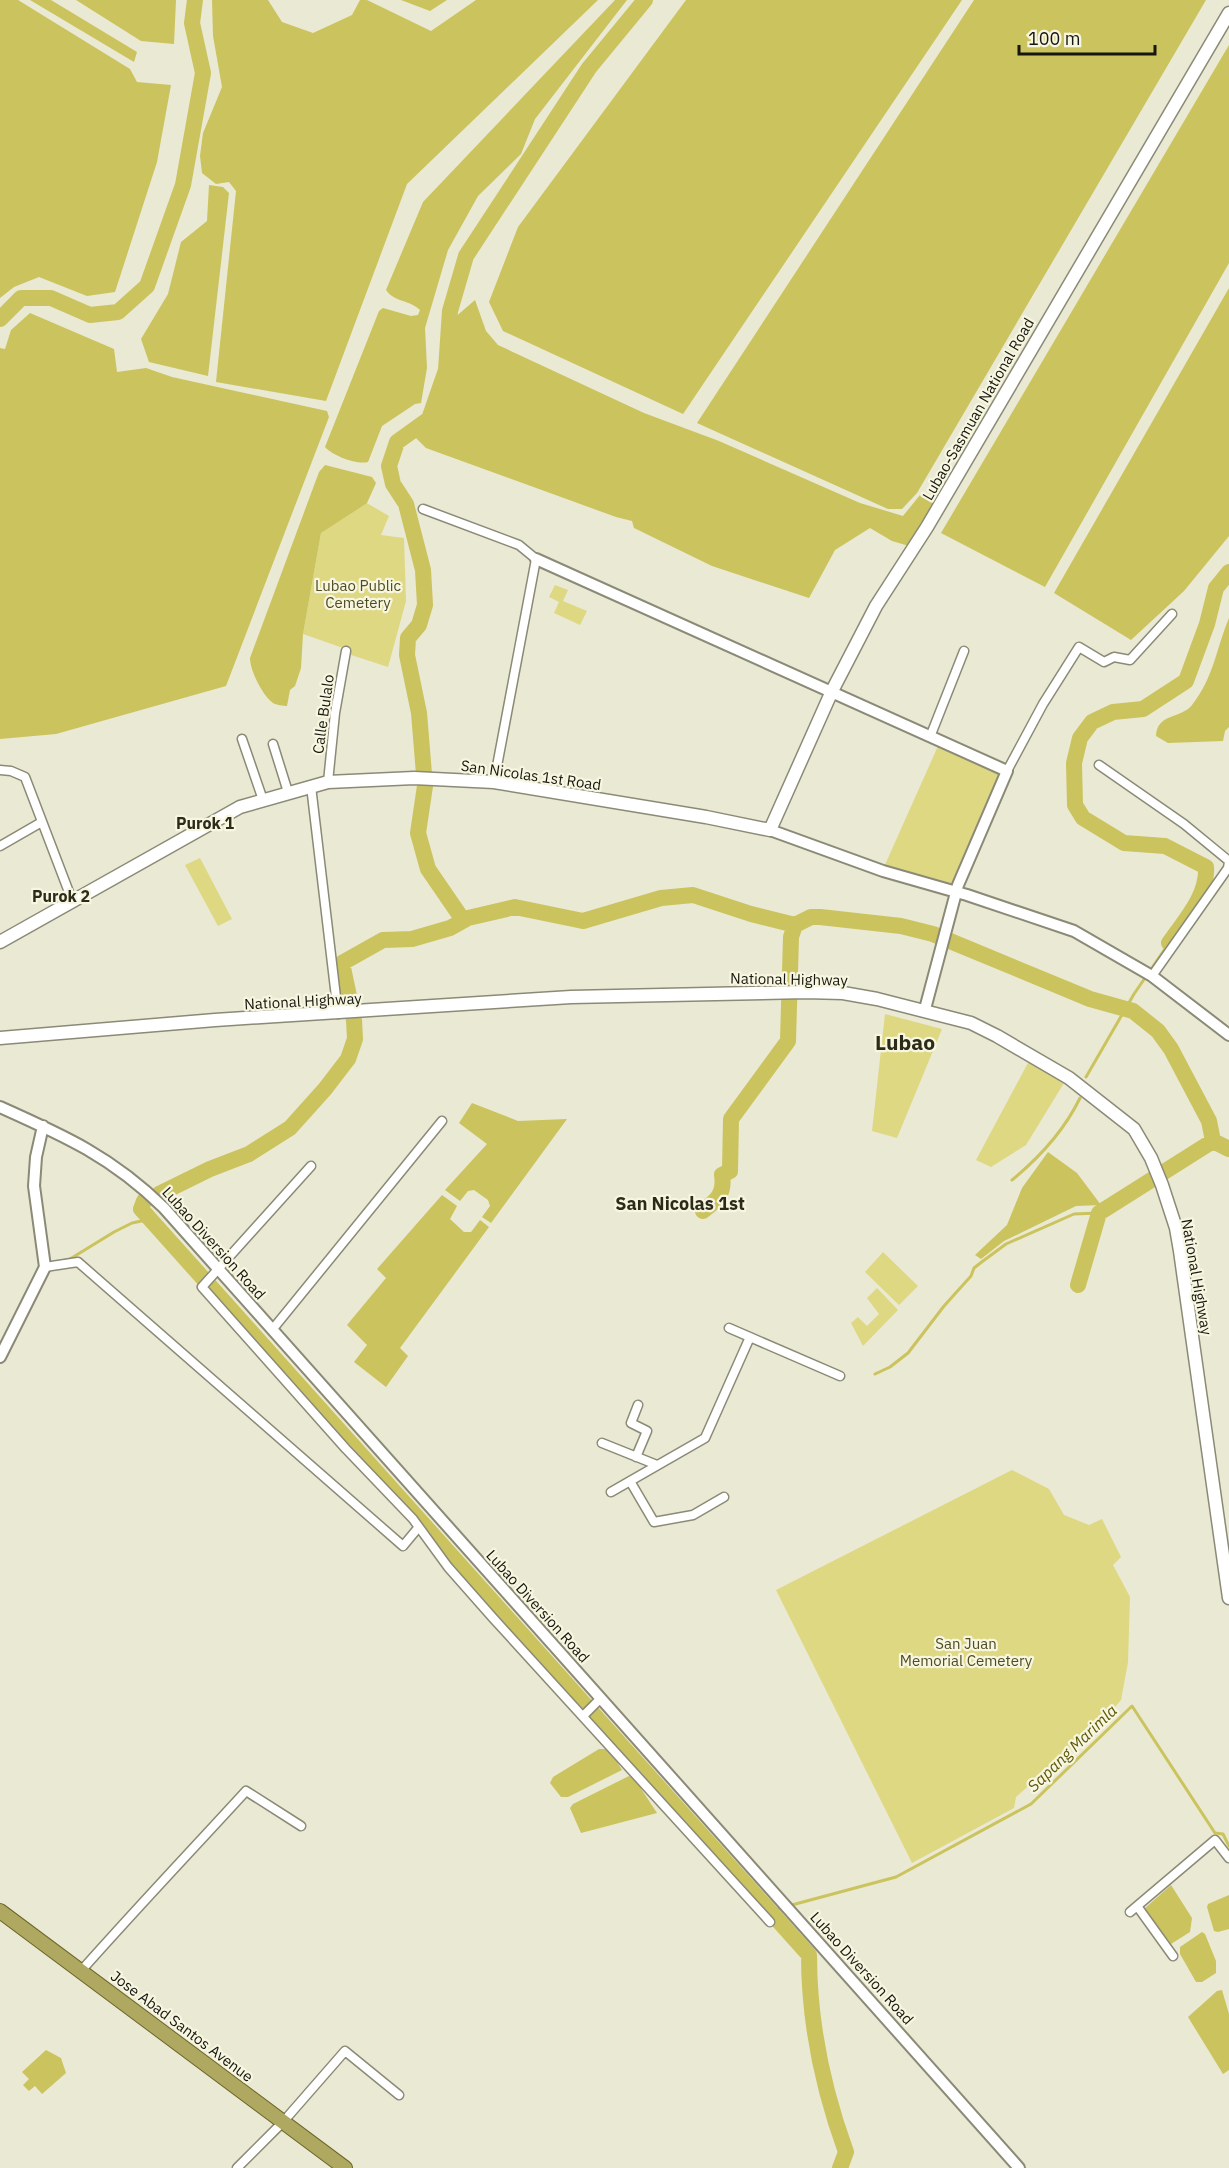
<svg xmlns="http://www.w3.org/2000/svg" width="1229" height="2168" font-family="'IBM Plex Sans',sans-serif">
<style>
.green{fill:#ded883}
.water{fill:#cbc35d}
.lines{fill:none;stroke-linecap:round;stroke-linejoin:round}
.stream{stroke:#cbc35d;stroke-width:3}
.river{stroke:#cbc35d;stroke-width:16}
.minor-casing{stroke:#8b8a77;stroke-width:11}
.tertiary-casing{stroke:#8b8a77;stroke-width:14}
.secondary-casing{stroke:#8b8a77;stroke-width:15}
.trunk-casing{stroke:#6d672a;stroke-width:16}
.minor{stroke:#fff;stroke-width:8}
.tertiary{stroke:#fff;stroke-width:10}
.secondary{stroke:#fff;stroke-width:12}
.trunk{stroke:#afa860;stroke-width:14}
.labels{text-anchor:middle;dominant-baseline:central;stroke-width:4.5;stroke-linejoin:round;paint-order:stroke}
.street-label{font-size:15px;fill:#17160f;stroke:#f7f6e0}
.park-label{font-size:15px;fill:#4f4c22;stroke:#f7f6e0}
.neighbourhood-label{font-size:16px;font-weight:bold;fill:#2c2b1a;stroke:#f7f6e0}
.water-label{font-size:16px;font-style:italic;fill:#5e5808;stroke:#f7f6e0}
.quarter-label{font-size:18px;font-weight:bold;fill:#2c2b1a;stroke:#f7f6e0}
.district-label{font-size:21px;font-weight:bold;fill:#2c2b1a;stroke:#f7f6e0}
</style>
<rect width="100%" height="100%" fill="#eae9d3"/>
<!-- green -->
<path class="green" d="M365,502L389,516L381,535L404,538L406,601L388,667L348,654L349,650L303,634L321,533Z
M555,585L568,590L563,601L587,611L580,625L554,613L559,602L549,597Z
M938,746L1000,775L957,876L951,883L943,885L884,867Z
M200,858L232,919L218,926L185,865Z
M885,1014L942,1029L897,1138L872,1131Z
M1029,1061L1064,1083L1026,1145L991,1167L976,1160Z
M883,1252L918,1286L899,1305L865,1272Z
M877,1288L898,1310L863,1346L851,1323L858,1317L867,1326L879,1314L867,1298Z
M1012,1470L1049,1489L1064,1515L1089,1525L1102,1519L1121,1557L1113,1565L1130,1597L1128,1662L1121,1700L1108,1715L1016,1797L1014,1808L912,1863L776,1590Z"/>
<!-- water -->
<path class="water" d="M0,0H18L130,69L137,82L171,85L157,162L115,292L87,296L39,277L14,287L0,298Z
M30,0H51L137,52L134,62Z
M76,0H176L174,44L141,41Z
M212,0H268L282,22L313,33L352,15L360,0H367L431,31L476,0H598L407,184L326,401L216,382L236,191L229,182L216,184L202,173L200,156L203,133L222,87L213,36Z
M401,0H447L430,11Z
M615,0H627L535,119L521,154L478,196L448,250L425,328L427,368L421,403L415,404L382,426L368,462C357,465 333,456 325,447L379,311L383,308L411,316L418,315L420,310C410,300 394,302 386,290L423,202Z
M686,0H962L683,414L503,331L489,302L518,227Z
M974,0H1206L917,493L902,509H888L697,423Z
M1229,45V263L1045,587L941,533Z
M209,185L223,187L229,193L208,376L149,362L141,339L168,294L181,242L207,221Z
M1229,288V536L1184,591L1131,640L1054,593Z
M475,300L486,331L498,345L644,413L719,441L860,503L903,516L920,495L938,499L909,546L892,541L870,528L835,550L809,598L712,566L634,528L632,521L616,517L426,448L416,438L415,433L432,422L452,369L453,319Z
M30,313L114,349L117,372L146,368L172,377L327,411L329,417L226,686L56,734L0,739V348L5,349L11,330Z
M325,465L372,477L376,483L367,503L321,533L303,634L301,668L295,686L290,690L287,706C284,706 276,705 273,703C262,695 250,670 250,658L319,472Z
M1229,618V727L1225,731L1223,741L1168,743L1156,736C1157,713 1181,719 1192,705C1214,677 1216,649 1229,618Z
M472,1103L518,1121L567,1119L491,1223L482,1217L490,1206L488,1200L474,1190L468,1191L460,1201L445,1190L487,1144L459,1123Z
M1048,1152L1077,1173L1101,1205L1076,1206L1004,1241L981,1259L975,1255L1007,1225L1022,1188Z
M442,1195L457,1206L450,1219L464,1232H471L480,1220L489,1227L400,1348L408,1356L386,1387L354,1362L367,1345L347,1325L386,1278L377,1269Z
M599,1749H609L622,1770L568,1797H561L550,1783L553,1777Z
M629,1776L634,1778L657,1813L581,1833L570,1808L573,1804Z
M1171,1885L1192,1918L1190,1932L1171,1944L1144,1909Z
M1229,1895V1929L1218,1932L1214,1931L1207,1907L1208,1904Z
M1202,1932L1205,1934L1216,1961V1973L1202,1982H1196L1180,1954V1947Z
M1222,1990L1229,2014V2070L1223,2074L1188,2017L1217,1991Z
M46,2050L61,2058L66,2073L42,2094L35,2086L29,2091L23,2085L29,2079L22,2072Z"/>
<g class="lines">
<!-- stream -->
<path class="stream" d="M1086,1077L1134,994L1169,943
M1012,1180C1040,1157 1064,1131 1080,1098
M61,1261L70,1259L114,1232L132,1223L151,1219
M875,1374L890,1367L908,1353L944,1306L971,1276L974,1268L983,1261L1006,1244L1074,1214L1099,1213
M788,1906L896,1877L1031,1804L1132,1706L1215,1833L1223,1834L1229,1846
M769,1911L782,1908"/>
<!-- river -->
<path class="river" d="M0,319L21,298H51L90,315L118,312L147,286L183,185L203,73L192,23L195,0
M463,920L428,869L418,833L425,786L419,713L407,655L408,638L419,625L425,605L423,570L406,504L393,484L389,466L397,442L429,419L446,370L450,311L466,256L589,68L645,0
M1169,943C1184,921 1208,896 1206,867L1165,846L1124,843L1083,818L1075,805L1074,763L1080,738L1092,722L1113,712L1143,709L1186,681L1207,624L1216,588L1229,572
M159,1194L210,1169L249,1154L290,1128L325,1089L348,1059L355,1039L354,1020L342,963L383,940L412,939L450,928L468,918L515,907L583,921L661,898L693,895L751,914L795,925
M144,1201L141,1209L809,1955C809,2022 823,2089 846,2152L840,2168
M703,1211C717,1200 725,1194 722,1175L730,1171L731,1119L788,1041L791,937L795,925L811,917H820L901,926L933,934L1090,999L1133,1011L1158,1031L1171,1049L1209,1121L1213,1141
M1078,1285L1099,1213L1213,1141L1229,1149"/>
<defs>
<path id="minor" d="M423,509L519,545L536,559L494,782
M930,737L964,651
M242,739L263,800
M273,744L288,792
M1099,765L1184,824L1229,861
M0,770L11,771L25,777L72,900
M1007,771L1043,704L1079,647L1104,662L1114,657L1130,660L1172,614
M328,782L335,713L346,651
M311,786L338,1014
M0,846L40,823
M1152,976L1228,868L1229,862
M311,1166L202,1287L346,1449L413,1519L448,1567L493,1618L770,1922
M45,1267L78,1262L403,1546L418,1528
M729,1328L840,1376
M272,1330L442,1121
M602,1443L657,1465
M636,1457L647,1431L631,1423L638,1405
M630,1481L654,1522L693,1515L724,1497
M611,1492L705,1438L750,1337
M583,1716L600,1699
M1137,1906L1173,1956
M1130,1912L1215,1840L1229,1858
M81,1971C135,1910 191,1851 246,1791L301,1826
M237,2168L283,2122L345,2051L399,2095"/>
<path id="tertiary" d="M536,559L1007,771L958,885L925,1009
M770,830L883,871L967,895L1074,931L1152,976L1229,1035
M0,1107C65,1136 112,1157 164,1208L1019,2168
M0,1357L45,1267L34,1186L36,1157L43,1126"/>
<path id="secondary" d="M0,942L240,807L328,782L414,778L494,782L706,817L770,830L832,691L876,606L927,527L1229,13
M0,1038L215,1020L571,997L805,992L843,993L877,999L971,1023L997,1036L1069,1078L1134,1129L1151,1158L1162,1185L1176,1228L1180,1251L1229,1598"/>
<path id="trunk" d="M0,1911L345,2168"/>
</defs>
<!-- minor casing -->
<use href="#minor" class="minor-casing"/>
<!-- tertiary casing -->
<use href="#tertiary" class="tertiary-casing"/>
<!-- secondary casing -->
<use href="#secondary" class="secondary-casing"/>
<!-- trunk casing -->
<use href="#trunk" class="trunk-casing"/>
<!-- minor -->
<use href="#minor" class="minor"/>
<!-- tertiary -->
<use href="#tertiary" class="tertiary"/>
<!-- secondary -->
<use href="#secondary" class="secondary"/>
<!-- trunk -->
<use href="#trunk" class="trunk"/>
</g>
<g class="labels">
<!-- street labels -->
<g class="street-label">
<text transform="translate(978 409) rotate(-60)">Lubao-Sasmuan National Road</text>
<text transform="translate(323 714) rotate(-82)">Calle Bulalo</text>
<text transform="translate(531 775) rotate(8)">San Nicolas 1st Road</text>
<text transform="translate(789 979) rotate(1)">National Highway</text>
<text transform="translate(303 1001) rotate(-3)">National Highway</text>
<text transform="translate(214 1243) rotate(48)">Lubao Diversion Road</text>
<text transform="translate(1197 1277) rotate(80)">National Highway</text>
<text transform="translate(538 1606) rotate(48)">Lubao Diversion Road</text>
<text transform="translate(862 1968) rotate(48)">Lubao Diversion Road</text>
<text transform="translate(182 2026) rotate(37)">Jose Abad Santos Avenue</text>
</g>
<!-- park labels -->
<g class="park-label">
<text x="358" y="585">Lubao Public<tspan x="358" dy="17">Cemetery</tspan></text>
<text x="966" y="1643">San Juan<tspan x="966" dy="17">Memorial Cemetery</tspan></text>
</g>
<!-- neighbourhood labels -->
<g class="neighbourhood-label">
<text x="205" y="823">Purok 1</text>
<text x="61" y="896">Purok 2</text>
</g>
<!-- water labels -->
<g class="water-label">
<text transform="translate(1072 1748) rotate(-44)">Sapang Marimla</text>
</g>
<!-- quarter labels -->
<g class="quarter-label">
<text x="680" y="1203">San Nicolas 1st</text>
</g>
<!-- district labels -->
<g class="district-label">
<text x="905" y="1042">Lubao</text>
</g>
</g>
<!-- scale -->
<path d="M1019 45v9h136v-9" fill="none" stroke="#17160f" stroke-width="3"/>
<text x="1028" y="45" font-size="18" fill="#17160f" stroke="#f7f6e0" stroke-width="4.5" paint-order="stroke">100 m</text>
</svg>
